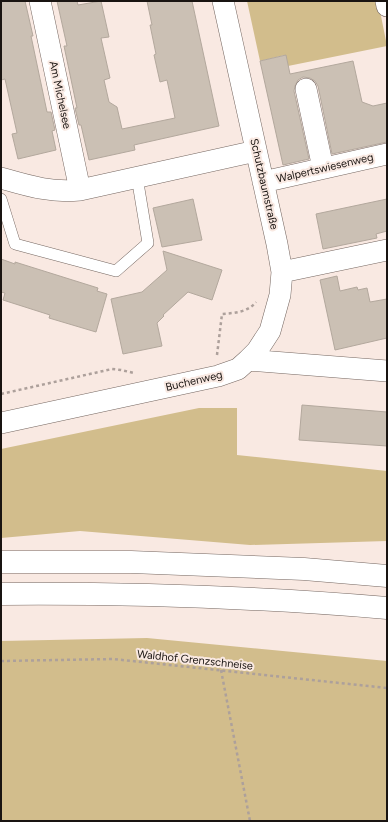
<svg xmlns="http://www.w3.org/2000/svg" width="388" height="822" font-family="Figtree,sans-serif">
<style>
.green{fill:#d2bd8c}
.building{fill:#cbc0b4;stroke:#b3a89d}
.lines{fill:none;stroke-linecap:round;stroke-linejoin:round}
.service-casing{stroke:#756761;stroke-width:12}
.minor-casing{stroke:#756761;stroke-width:22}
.primary-casing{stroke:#756761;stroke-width:23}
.path{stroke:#ada09b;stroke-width:2.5;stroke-dasharray:3 3;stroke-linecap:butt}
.service{stroke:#fff;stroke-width:11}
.minor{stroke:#fff;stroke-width:21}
.primary{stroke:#fff;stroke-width:22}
.labels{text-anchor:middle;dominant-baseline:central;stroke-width:4;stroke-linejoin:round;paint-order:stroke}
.street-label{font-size:11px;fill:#191411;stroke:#f9e9e2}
</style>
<rect width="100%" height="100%" fill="#f9e9e2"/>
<!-- green -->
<path class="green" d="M247,1H378L387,46L288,66L285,55L260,61Z
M199,408H237V455L387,471V541L250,545L80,531L1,538V449Z
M147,638L387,661V821H1V641Z"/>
<!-- building -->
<path class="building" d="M1,1H25L33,36H31L47,112H51L55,130L52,131L56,150L18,159L12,134L17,133L5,79L1,80Z
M57,1H77L78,5L101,1L109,37L101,38L110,78L104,80L109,102L117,107L122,129L175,118L167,80L160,82L154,55L156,54L150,25H152L147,1H192L219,126L134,145L135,150L89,160L81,125H79L75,108H77L64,46H67Z
M286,55L290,74L353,61L362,102L373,106L387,103V142L332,154L318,86L315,81L310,78L303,77L298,80L295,86L294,91L309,159L283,165L260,61Z
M193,199L202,240L162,247L153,208Z
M387,199V231L376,234L377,238L323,249L316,214Z
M163,251L222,270L212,300L188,292L163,315L164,316L157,323L162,346L123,354L111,299L142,292L167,270Z
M1,259L15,264V262L98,288L97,291L107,294L96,332L49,318L50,315L3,300L5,293L1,292Z
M337,276L340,291L357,287L358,290L367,288L370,302L387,299V338L335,350L320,280Z
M302,405L387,412V446L299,440Z"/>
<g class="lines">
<defs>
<path id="service" d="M1,199L15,244L116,271L148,243L137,177"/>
<path id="minor" d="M40,1L80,190
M223,1L277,244L282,272L280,295L270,331L257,351L248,360
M386,1L387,6
M306,89L323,168
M1,178C29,186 51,193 80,190L256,151
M263,182L387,154
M282,272L387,250
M1,423L218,376L238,369L248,360L387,371"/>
<path id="primary" d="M1,562H131L304,569L387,576
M1,594C130,593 259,597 387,608"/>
</defs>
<!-- service casing -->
<use href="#service" class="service-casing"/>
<!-- minor casing -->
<use href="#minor" class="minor-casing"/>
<!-- primary casing -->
<use href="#primary" class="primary-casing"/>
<!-- path -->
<path class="path" d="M217,355L222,314C235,313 248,312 256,302
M1,394L112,369L121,370L134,373
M1,661L113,659L387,688
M221,670L250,821"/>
<!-- service -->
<use href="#service" class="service"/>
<!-- minor -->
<use href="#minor" class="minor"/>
<!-- primary -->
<use href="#primary" class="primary"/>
</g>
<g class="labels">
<!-- street labels -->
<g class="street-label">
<text transform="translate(60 95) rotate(78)">Am Michelsee</text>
<text transform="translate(325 168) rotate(-13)">Walpertswiesenweg</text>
<text transform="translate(264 184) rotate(77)">Schutzbaumstraße</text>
<text transform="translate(194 381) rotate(-13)">Buchenweg</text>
<text transform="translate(195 660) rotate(6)">Waldhof Grenzschneise</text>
</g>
</g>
<!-- border -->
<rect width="388" height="822" fill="none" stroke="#191411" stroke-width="4"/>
</svg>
